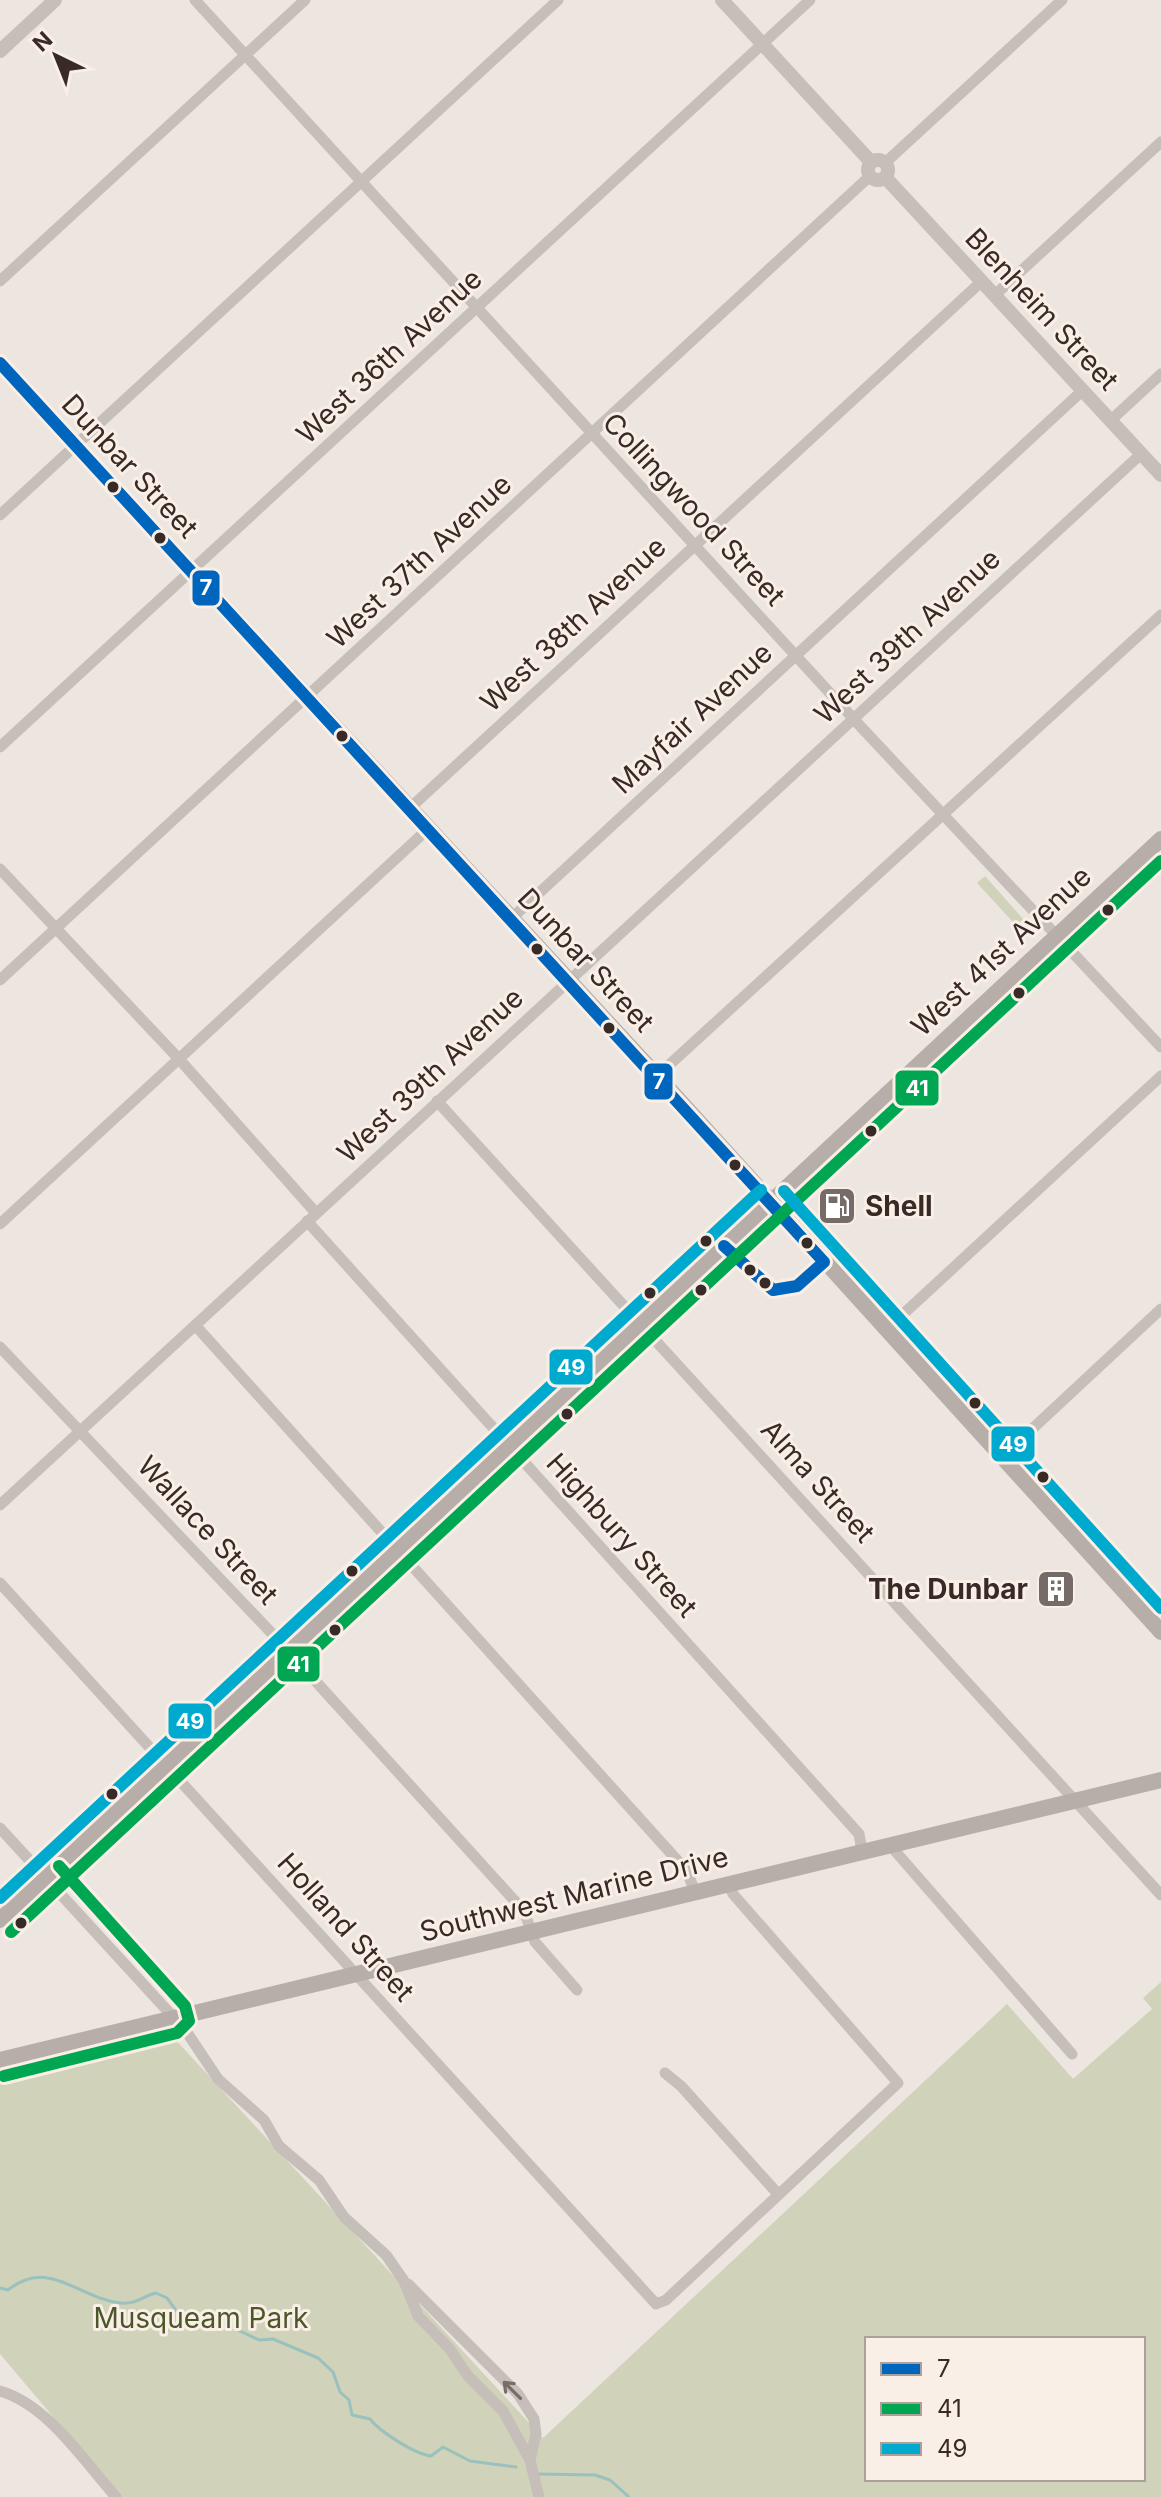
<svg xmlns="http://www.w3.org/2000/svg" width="1161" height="2497" font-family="Inter,sans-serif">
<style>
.green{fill:#d0d2b9;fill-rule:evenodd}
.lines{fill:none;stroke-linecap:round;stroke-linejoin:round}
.stream{stroke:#9ac1bd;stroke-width:3}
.minor{stroke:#c6beb9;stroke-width:11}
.tertiary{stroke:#c6beb9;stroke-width:14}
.secondary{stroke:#b7aea9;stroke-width:16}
.bus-1-casing{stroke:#faefe6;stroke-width:18}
.bus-2-casing{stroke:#faefe6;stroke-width:18}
.bus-3-casing{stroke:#faefe6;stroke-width:18}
.bus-1{stroke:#0065bd;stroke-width:12}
.bus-2{stroke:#00a651;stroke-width:12}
.bus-3{stroke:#00a9ce;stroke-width:12}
.oneway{stroke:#776d69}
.bus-dot{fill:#372a27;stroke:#faefe6;stroke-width:3}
.labels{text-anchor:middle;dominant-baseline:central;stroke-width:6;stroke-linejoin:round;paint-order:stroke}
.street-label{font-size:28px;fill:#372a27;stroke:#faefe6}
.poi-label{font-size:28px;font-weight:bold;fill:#372a27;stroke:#faefe6;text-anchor:start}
.park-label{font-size:28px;fill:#4b5729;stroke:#faefe6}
.line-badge{stroke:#faefe6;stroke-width:3}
.badge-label{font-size:22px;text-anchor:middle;font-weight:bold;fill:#fff}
</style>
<rect width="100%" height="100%" fill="#ede5e0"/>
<!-- green -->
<path class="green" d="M985,876L1032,929L1025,935L977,883Z
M1161,1982V2497H121L0,2354V2077L172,2036L543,2438L1007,2004L1073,2079L1152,2009L1143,1998ZM867,2339H1143V2479H867Z"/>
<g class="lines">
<!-- stream -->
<path class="stream" d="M0,2288L8,2290C50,2257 76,2298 121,2303C135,2305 143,2296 156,2293L167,2298L180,2316L188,2321H219L259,2340L273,2339L318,2358L333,2372L340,2392L349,2400L352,2415L370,2419C380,2432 415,2454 431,2456L443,2447L470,2461L516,2467
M538,2474L595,2475L610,2480L629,2497"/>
<!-- minor -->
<path class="minor" d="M195,0L862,728L1161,1047
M885,163L1062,0
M0,281L305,0
M995,295L1161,142
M1110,421L1161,374
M0,515L558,0
M0,747L810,0
M410,808L982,281
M0,869L179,1059L316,1213
M512,918L1082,391
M0,980L870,176
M657,1076L1161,615
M437,1101L1161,1895
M307,1221L859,1834L862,1851
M0,1224L429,828
M195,1325L686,1870L695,1891
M886,1330L1161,1076
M0,1347L280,1642L524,1911L535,1942L577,1990
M1002,1457L1161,1309
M0,1505L1141,454
M0,1583L656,2304L666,2300L898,2083L733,1894L728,1883
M0,1828L186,2031L218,2079L264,2120L279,2146L319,2180L344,2217L386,2255L404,2281L418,2316L449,2348L468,2376L503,2411L530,2460L539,2497
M889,1844L1072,2054
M665,2073L681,2086L778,2194
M408,2284L518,2394L534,2419L536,2434L530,2460
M0,2391C48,2405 83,2460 116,2497"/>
<!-- tertiary -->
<path class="tertiary" d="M722,0L871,162
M0,51L55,0
M868 170a10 10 0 1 1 20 0a10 10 0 1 1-20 0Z
M885,177L1161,475"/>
<!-- secondary -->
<path class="secondary" d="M0,363L667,1087L1161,1632
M0,1920L1161,839
M0,2060L1161,1780"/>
<defs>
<path id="bus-1" d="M0,363L824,1262
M724,1246L773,1290L797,1286L824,1262"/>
<path id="bus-2" d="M11,1932L1161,861
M4,2076L177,2033L189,2021L185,2006L59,1866"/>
<path id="bus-3" d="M784,1191L1161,1608
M0,1898L761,1190"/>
</defs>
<!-- bus-1 casing -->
<use href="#bus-1" class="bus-1-casing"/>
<!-- bus-2 casing -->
<use href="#bus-2" class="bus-2-casing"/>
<!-- bus-3 casing -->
<use href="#bus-3" class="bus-3-casing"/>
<!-- bus-1 -->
<use href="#bus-1" class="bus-1"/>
<!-- bus-2 -->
<use href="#bus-2" class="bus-2"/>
<!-- bus-3 -->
<use href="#bus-3" class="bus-3"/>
</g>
<!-- one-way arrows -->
<defs><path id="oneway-shaft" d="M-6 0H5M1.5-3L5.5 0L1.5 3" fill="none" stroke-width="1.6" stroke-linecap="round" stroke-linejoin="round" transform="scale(2)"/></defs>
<use class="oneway" href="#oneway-shaft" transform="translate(512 2390) rotate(-135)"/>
<!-- icons -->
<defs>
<symbol id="fuel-square" viewBox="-11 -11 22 22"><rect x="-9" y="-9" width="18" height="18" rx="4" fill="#776b68" stroke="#faefe6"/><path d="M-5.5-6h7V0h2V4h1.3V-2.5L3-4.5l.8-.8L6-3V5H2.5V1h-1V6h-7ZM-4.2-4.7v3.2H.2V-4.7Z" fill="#fff"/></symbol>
<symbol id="building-square" viewBox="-11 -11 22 22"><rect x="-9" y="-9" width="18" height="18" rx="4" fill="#776b68" stroke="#faefe6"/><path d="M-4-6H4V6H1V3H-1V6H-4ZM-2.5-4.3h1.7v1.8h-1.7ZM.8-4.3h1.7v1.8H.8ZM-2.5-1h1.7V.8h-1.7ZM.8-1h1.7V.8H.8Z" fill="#fff"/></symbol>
</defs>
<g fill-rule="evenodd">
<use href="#fuel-square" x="815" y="1184" width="44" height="44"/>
<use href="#building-square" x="1034" y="1567" width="44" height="44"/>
</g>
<!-- markers -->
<g class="bus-dot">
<circle cx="113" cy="487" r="7"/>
<circle cx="160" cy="538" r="7"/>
<circle cx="342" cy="736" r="7"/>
<circle cx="1108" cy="910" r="7"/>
<circle cx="537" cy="949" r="7"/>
<circle cx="1019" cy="993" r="7"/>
<circle cx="609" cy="1028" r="7"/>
<circle cx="871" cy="1131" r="7"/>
<circle cx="735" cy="1165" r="7"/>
<circle cx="706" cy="1241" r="7"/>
<circle cx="807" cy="1243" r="7"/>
<circle cx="750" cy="1270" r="7"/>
<circle cx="765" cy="1283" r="7"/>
<circle cx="701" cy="1290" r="7"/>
<circle cx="650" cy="1293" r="7"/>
<circle cx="975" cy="1403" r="7"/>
<circle cx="567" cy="1414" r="7"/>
<circle cx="1043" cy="1477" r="7"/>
<circle cx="352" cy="1571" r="7"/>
<circle cx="335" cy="1630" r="7"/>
<circle cx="112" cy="1794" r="7"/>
<circle cx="21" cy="1923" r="7"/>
</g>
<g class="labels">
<!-- street labels -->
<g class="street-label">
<text transform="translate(1042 309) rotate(47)">Blenheim Street</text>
<text transform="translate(389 356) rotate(-43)">West 36th Avenue</text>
<text transform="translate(130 466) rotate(47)">Dunbar Street</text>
<text transform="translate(694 509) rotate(47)">Collingwood Street</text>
<text transform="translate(419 561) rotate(-43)">West 37th Avenue</text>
<text transform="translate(573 624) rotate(-43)">West 38th Avenue</text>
<text transform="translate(907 636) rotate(-43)">West 39th Avenue</text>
<text transform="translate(692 718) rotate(-43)">Mayfair Avenue</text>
<text transform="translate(1001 951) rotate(-43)">West 41st Avenue</text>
<text transform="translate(586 960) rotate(47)">Dunbar Street</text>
<text transform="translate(430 1075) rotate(-43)">West 39th Avenue</text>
<text transform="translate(818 1481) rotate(48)">Alma Street</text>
<text transform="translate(208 1530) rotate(47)">Wallace Street</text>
<text transform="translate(622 1535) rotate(48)">Highbury Street</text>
<text transform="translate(574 1894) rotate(-14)">Southwest Marine Drive</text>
<text transform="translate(346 1927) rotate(48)">Holland Street</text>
</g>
<!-- poi labels -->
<g class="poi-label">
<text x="865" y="1206">Shell</text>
<text x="1028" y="1589" text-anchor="end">The Dunbar</text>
</g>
<!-- park labels -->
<g class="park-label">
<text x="201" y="2318">Musqueam Park</text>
</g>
</g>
<g class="line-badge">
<rect x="191" y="569" width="30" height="38" rx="8" fill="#0065bd"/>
<rect x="643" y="1062" width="31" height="39" rx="8" fill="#0065bd"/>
<rect x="894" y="1069" width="46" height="38" rx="8" fill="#00a651"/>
<rect x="548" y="1348" width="46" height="38" rx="8" fill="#00a9ce"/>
<rect x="990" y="1425" width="46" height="38" rx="8" fill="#00a9ce"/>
<rect x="276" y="1645" width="45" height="38" rx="8" fill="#00a651"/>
<rect x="167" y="1702" width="46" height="38" rx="8" fill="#00a9ce"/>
</g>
<g class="badge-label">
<text x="206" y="595">7</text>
<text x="659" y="1089">7</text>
<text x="917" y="1096">41</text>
<text x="571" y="1375">49</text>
<text x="1013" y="1452">49</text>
<text x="298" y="1672">41</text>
<text x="190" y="1729">49</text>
</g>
<!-- legend -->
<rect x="865" y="2337" width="280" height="144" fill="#faefe6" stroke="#aca09a" stroke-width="2"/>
<rect x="881" y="2363" width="40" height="12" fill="#0065bd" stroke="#aca09a" stroke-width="2"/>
<text x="937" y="2377" font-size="24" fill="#372a27">7</text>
<rect x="881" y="2403" width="40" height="12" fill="#00a651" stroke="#aca09a" stroke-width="2"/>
<text x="937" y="2417" font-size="24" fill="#372a27">41</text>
<rect x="881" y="2443" width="40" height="12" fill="#00a9ce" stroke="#aca09a" stroke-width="2"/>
<text x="937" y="2457" font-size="24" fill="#372a27">49</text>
<!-- north arrow -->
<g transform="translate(56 56) rotate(317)" stroke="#faefe6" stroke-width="6" paint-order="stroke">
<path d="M0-6L14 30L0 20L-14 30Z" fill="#372a27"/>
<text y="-12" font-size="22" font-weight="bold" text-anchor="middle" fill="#372a27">N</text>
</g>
</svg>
